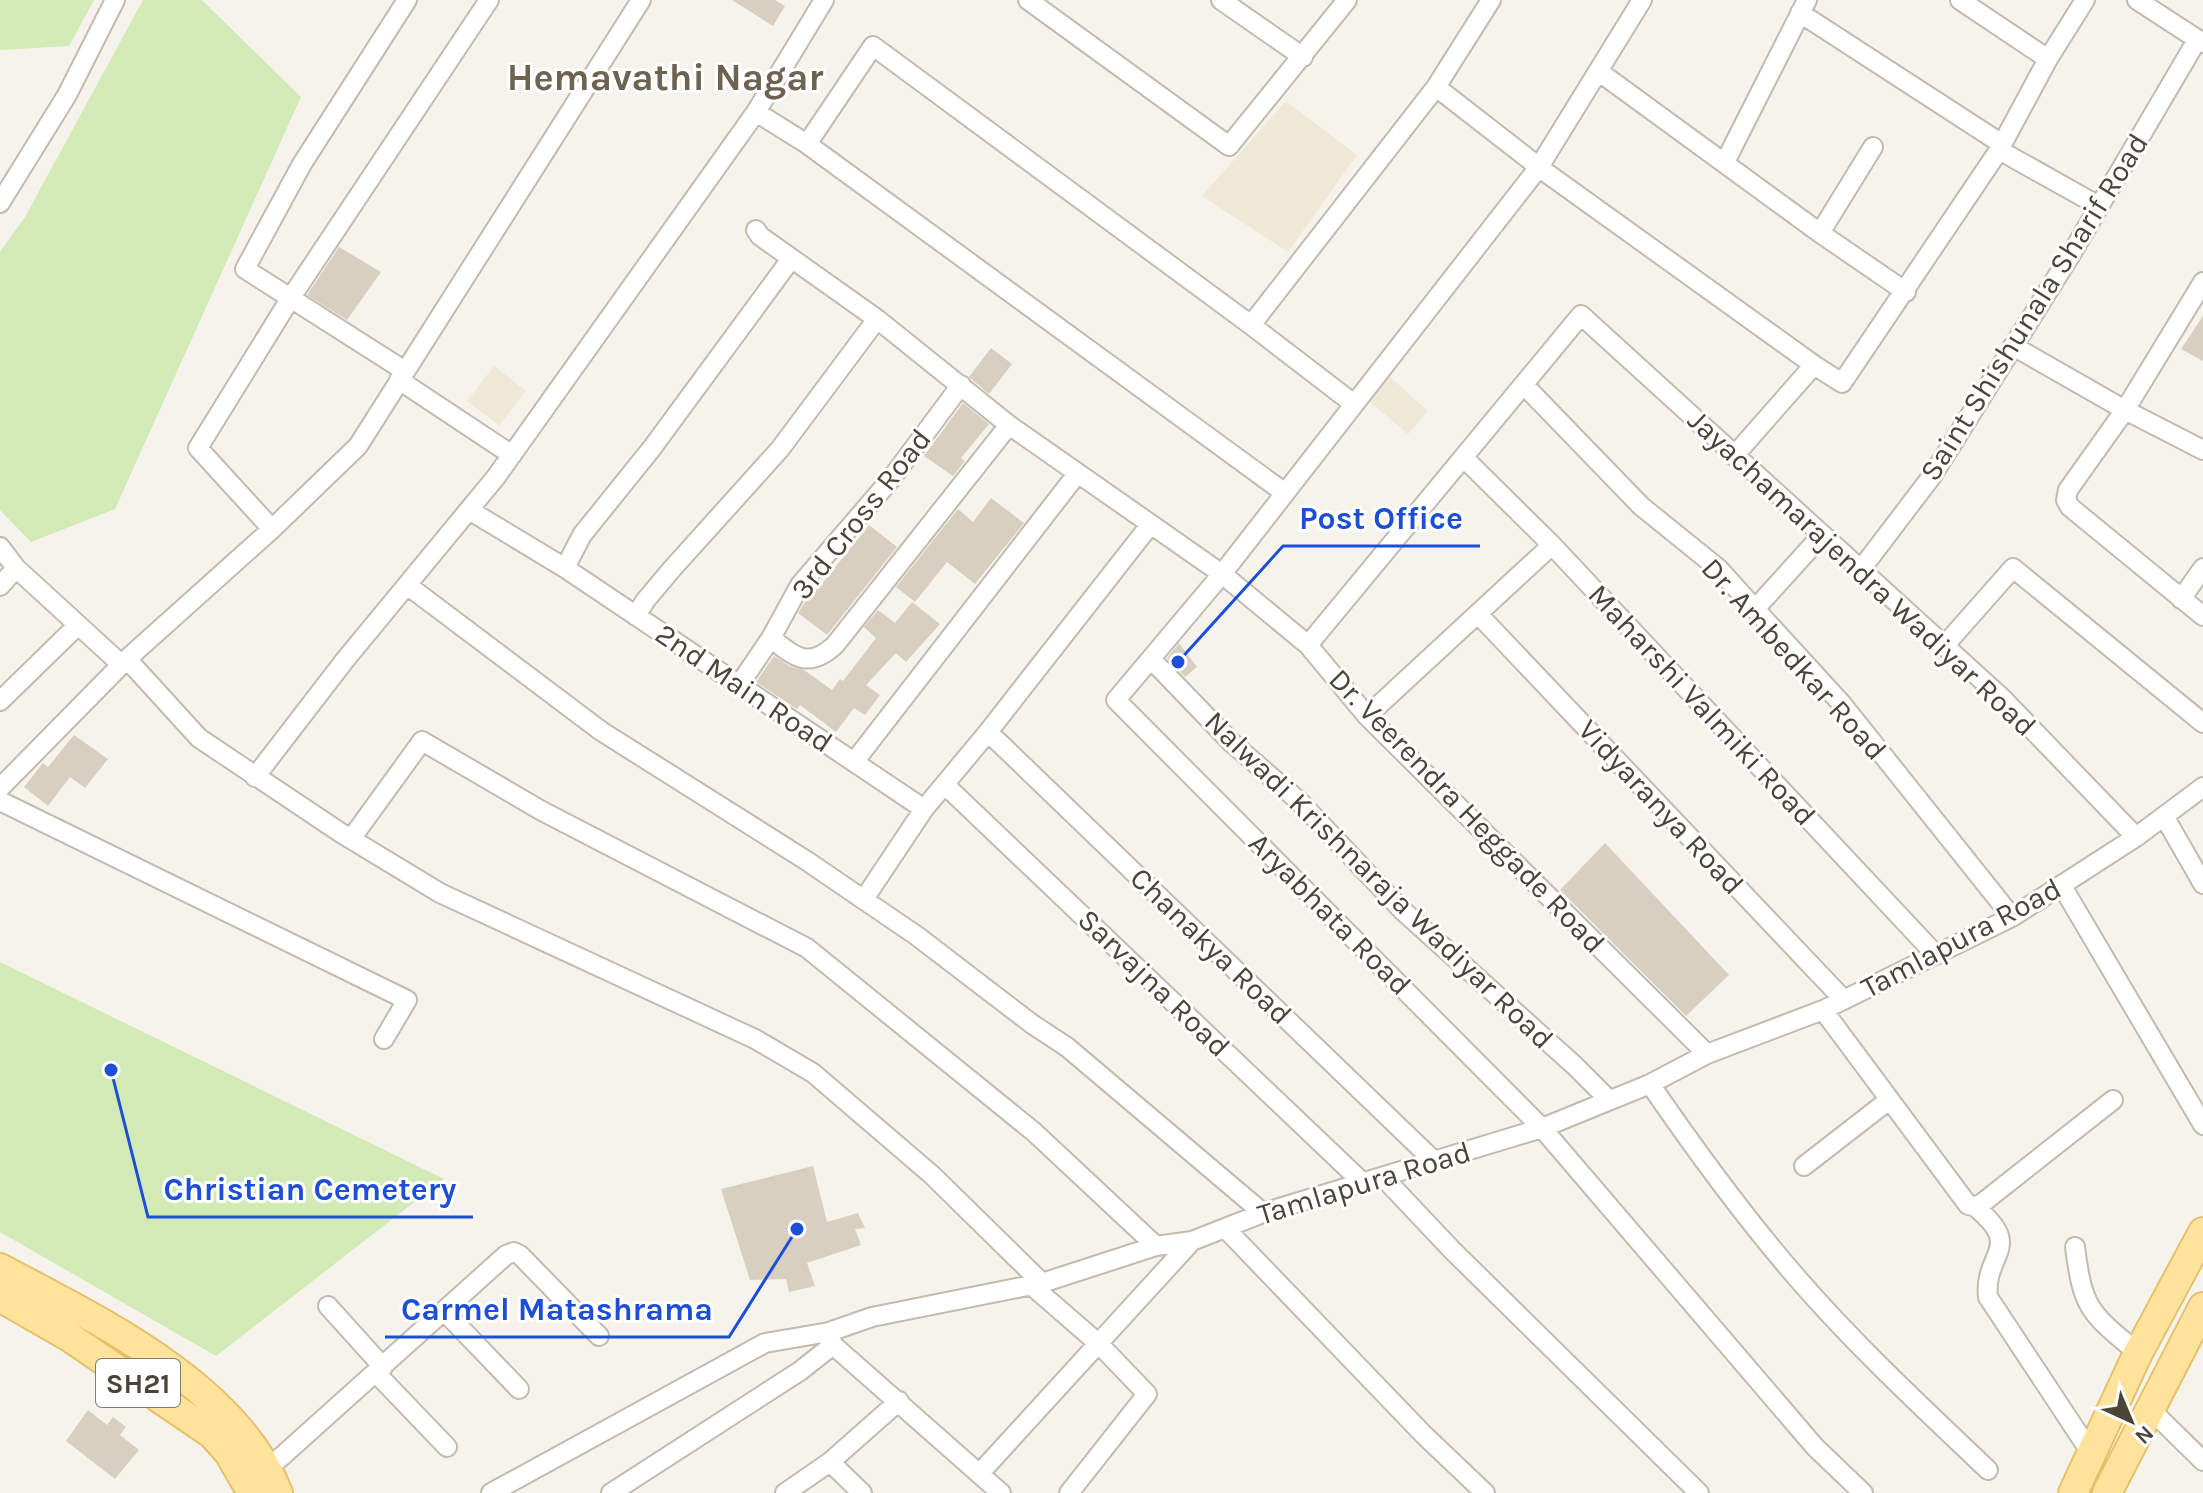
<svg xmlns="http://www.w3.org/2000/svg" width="2203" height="1493" font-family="Karla,sans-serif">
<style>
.education{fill:#efe8d6}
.green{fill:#d2eab5}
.building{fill:#d8cfc1}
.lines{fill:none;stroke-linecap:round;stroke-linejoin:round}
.street-casing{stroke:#c2bbae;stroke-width:22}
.primary-casing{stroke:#e6c16a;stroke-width:32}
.street{stroke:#fff;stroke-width:18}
.primary{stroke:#ffe39c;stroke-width:28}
.labels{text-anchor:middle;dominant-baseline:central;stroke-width:6;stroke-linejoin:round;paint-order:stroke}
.shield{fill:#fff;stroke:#817c74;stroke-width:2}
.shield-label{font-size:28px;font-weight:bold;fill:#4b4439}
.street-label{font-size:30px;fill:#4b4439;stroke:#fff}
.district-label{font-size:38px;font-weight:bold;fill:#6e6250;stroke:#fff}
.leader{fill:none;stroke:#1d4ed8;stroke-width:3}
.callout-dot{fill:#1d4ed8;stroke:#fff;stroke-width:3}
.callout-label{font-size:32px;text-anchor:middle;font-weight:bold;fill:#1d4ed8;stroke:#fff;stroke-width:6;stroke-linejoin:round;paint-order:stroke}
</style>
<rect width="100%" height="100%" fill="#f6f3ec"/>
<!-- education -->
<path class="education" d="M1286,101L1357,155L1288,252L1202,196Z
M494,366L526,391L499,425L467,401Z
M1389,376L1428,411L1408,434L1369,401Z"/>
<!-- green -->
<path class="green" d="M0,0H94L69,46L0,50Z
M143,0H202L301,97L115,509L31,542L0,510V252L25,217Z
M0,962L444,1179L216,1356L0,1232Z"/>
<!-- building -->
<path class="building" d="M732,0H775L785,6L773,26Z
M339,247L381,272L347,320L307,295Z
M2203,316V361L2181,349Z
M991,348L1012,364L989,394L969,377Z
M963,403L989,424L961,458L965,461L953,476L924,456Z
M991,498L1024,523L975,584L947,562L915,602L896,587L958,509L973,522Z
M869,525L897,547L827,635L798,613L814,588L817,590Z
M912,602L940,624L906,662L896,653L866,685L880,695L865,715L854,708L836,732L800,705L797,709L756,682L774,656L789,666L804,670L832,690L840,679L843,681L876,638L864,627L878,610L895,623Z
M1179,643L1197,667L1185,677L1167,658Z
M74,735L108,759L85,788L70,777L48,806L24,787L43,763L48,767Z
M1605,843L1729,975L1686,1016L1560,890Z
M813,1166L827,1222L858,1213L865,1228L855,1229L861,1245L807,1263L815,1286L789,1292L786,1279L750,1280L721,1189Z
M88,1410L107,1425L113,1417L126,1427L120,1435L139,1450L115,1479L66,1441Z"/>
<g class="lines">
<defs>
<path id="street" d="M1028,0L1229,146L1347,0
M1221,0L1303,57
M1642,0L1539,167L1222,574L1116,700L1542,1128L1815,1447L1863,1493
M1960,0L2048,59
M2137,0L2203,43
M1800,13L2002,144
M1598,71L1820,233L1906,292
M1436,87L1548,174L1814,365L1842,383L1999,150L2048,59L2085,0
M756,112L807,144L1285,493
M807,144L873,46L1251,325L1354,404
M1999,150L2099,206
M1725,162L1807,0
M0,203L67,95L115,0
M756,230L760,236L877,319L1009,425L1222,574L1308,645L1367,716L1707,1054
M1820,233L1873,147
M2203,282L2125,410L2068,490L2066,500L2070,507L2203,616
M1251,325L1436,87L1491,0
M2013,346L2125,410L2203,450
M405,371L245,269L302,164L407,0
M399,380L512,455
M1524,385L1641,506L1719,569L1755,609L1842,704L2012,917
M1734,456L1814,365
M1464,458L1552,545L1936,955
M469,510L565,568L924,809
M272,529L198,448L290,299L489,0
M0,547L16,568
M565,568L582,535L652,448L791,259
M1862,568L1932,476L2070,256L2197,40
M407,585L601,731L807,861L917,936L1032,1024L1067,1047L1263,1213
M0,586L16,568L122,665
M2181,599L2203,568
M1755,609L1822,535
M1478,614L1844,1000
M636,616L645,601L671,570L780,449L877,319
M771,638C795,658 809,669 835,645L1009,425
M1308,645L1581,315L2003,699L2136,837
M1945,645L2013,568L2203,723
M127,659L199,738L341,833L440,893L755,1039L813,1073L932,1175L1042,1283
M1152,660L1232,743L1300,802L1402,910L1575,1066L1608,1099
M739,685L771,638L800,585L891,479L961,385
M0,701L78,625
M1367,716L1552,545
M988,732L1434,1161
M854,762L1077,474
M255,777L345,660L496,477L756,112L824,0
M945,785L1362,1182
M0,788L127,659L272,529L358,446L641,0
M0,801L407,1000L384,1039
M2164,816L2203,884
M351,839L422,741L542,811L807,948L1034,1132L1156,1246
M2062,886L2203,1125
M864,899L924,809L988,732L1150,525
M1823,1010L1968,1205L1974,1206L1981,1204L2113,1100
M1650,1084C1696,1151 1744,1217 1798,1279C1857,1347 1923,1408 1988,1470
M1804,1166L1889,1100
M1384,1178L1452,1250L1699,1493
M1974,1206C2026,1248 1983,1253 1988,1297L2091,1453
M1225,1228L1424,1435L1485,1493
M2075,1247C2083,1310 2090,1313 2138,1353
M1031,1285L1099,1344L1147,1394L1069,1493
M328,1306L383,1367
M445,1312L519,1389
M830,1335L833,1345L1001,1493
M376,1373L447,1447
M2149,1408L2203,1461
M979,1474L1192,1241
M261,1475L506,1255L514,1252L520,1255L599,1336
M491,1493L765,1343L829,1332L872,1317L1042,1283L1156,1246L1192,1241L1263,1213L1542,1128L1650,1084L1707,1054L1823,1010L2012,917L2136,837L2203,787
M611,1493L800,1371L833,1345
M785,1493L830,1462
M862,1493L830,1462L899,1401"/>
<path id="primary" d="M0,1268C97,1320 236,1385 278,1493
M0,1297L68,1336L212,1434L229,1453L252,1493
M2073,1493L2138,1353L2203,1232
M2107,1493L2203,1307"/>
</defs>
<!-- street casing -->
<use href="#street" class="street-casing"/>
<!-- primary casing -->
<use href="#primary" class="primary-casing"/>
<!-- street -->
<use href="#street" class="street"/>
<!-- primary -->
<use href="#primary" class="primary"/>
</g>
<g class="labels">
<!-- shield labels -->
<rect class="shield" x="96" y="1359" width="84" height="48" rx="6"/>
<g class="shield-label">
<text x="138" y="1383">SH21</text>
</g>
<!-- street labels -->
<g class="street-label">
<text transform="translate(2034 307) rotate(-58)">Saint Shishunala Sharif Road</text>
<text transform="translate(861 514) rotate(-52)">3rd Cross Road</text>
<text transform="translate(1862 573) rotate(43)">Jayachamarajendra Wadiyar Road</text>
<text transform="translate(1794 659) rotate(48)">Dr. Ambedkar Road</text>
<text transform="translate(744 688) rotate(34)">2nd Main Road</text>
<text transform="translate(1702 705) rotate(47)">Maharshi Valmiki Road</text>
<text transform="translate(1661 807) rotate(47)">Vidyaranya Road</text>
<text transform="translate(1467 811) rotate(46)">Dr. Veerendra Heggade Road</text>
<text transform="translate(1379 880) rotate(44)">Nalwadi Krishnaraja Wadiyar Road</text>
<text transform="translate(1330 914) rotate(45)">Aryabhata Road</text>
<text transform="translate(1961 938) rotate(-28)">Tamlapura Road</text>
<text transform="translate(1211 946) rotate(44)">Chanakya Road</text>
<text transform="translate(1154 983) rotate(44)">Sarvajna Road</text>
<text transform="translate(1364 1183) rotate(-17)">Tamlapura Road</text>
</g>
<!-- district labels -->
<g class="district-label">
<text x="665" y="77">Hemavathi Nagar</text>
</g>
</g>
<!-- callouts -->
<path class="leader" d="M1178 662L1283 546H1480M111 1070L148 1217H473M797 1229L729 1337H385"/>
<g class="callout-dot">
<circle cx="1178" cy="662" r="8"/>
<circle cx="111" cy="1070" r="8"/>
<circle cx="797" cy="1229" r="8"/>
</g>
<g class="callout-label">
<text x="1381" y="529">Post Office</text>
<text x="310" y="1200">Christian Cemetery</text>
<text x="557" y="1320">Carmel Matashrama</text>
</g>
<!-- north arrow -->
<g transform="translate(2131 1421) rotate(136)" stroke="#ffffff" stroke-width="6" paint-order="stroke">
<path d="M0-6L14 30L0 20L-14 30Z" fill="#4b4439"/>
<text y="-12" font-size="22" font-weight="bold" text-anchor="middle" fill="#4b4439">N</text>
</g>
</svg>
